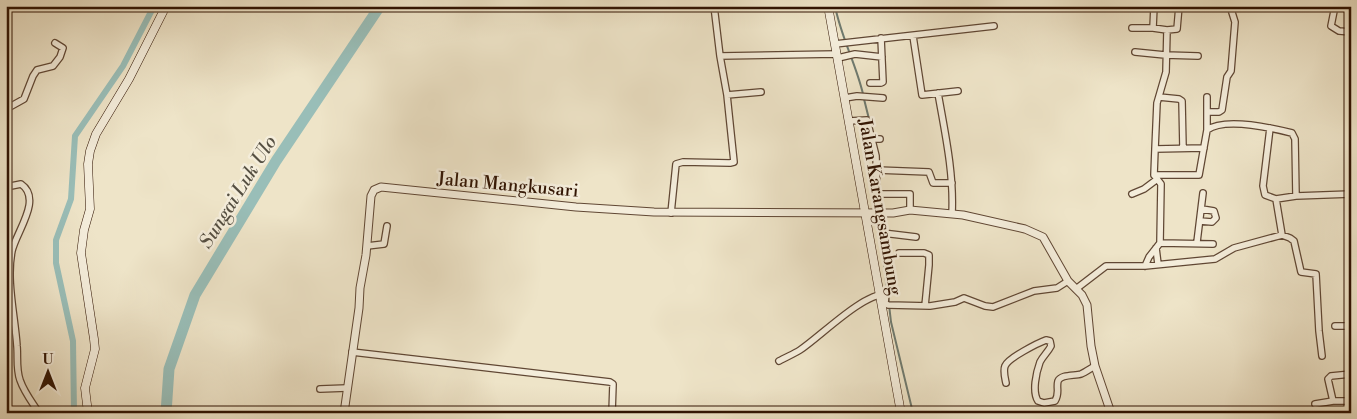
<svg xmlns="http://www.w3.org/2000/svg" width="1357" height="419" font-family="'Libre Bodoni',serif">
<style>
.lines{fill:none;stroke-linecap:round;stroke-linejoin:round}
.stream{stroke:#6f7a6f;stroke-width:2}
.canal{stroke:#99beb8;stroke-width:6}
.river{stroke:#99beb8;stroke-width:11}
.minor-casing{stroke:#604734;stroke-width:8}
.tertiary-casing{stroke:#604734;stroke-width:9}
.secondary-casing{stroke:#301302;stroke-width:9}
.minor{stroke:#f4eddb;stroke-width:5.5}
.tertiary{stroke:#f4eddb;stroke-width:7}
.secondary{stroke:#f4eddb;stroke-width:8}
.labels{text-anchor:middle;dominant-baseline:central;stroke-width:5;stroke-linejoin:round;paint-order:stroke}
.street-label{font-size:18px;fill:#301302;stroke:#f4eddb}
.water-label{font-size:19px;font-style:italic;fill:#554f42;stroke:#f4eddb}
</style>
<rect width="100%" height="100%" fill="#eee4c8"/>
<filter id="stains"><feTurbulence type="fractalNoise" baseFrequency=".004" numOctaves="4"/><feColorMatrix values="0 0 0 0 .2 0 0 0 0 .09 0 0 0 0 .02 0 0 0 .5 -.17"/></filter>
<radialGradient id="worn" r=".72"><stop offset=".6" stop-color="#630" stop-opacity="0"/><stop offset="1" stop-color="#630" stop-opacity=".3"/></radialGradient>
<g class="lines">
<!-- stream -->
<path class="stream" d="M835,6C841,37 856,64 863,94
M864,99L869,119
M879,160V180
M879,195L880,210
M881,232L887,292
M888,296L891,322L913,413"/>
<!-- canal -->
<path class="canal" d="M74,413L73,341L56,263V240L71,199L75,136L123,66L154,6"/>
<!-- river -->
<path class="river" d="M166,413L169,369L195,295L276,161L380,6"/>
<defs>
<path id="minor" d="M1154,6L1153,28L1167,30L1166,72L1157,103L1155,149
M1335,6L1331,26L1339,31L1351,32
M1132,28H1153
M1167,30L1177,29L1179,6
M913,36L922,95L958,91
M835,44L994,26
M1135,52L1165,55L1198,56
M720,56L837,54
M838,58L855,54L882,57
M870,83H881L883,82L881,38
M938,93C945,133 954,173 952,214
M727,95L761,92
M1159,97L1179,99L1182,101L1183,148
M845,98L857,96L883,98
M6,109L24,99L33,76L37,70L53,66L60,57L63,48L55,43
M1208,112H1219L1222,110L1227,77L1231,71L1235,22L1230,6
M849,121L867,120L876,156L877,194H910V210
M1270,128L1263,186L1265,195L1276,199
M1207,130V97
M872,139H880
M877,170L929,172L933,183H952
M1154,175H1199L1207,130C1225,117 1272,128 1292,133L1295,139L1296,196
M6,187L21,184C43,199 16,232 12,251C6,280 15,316 17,346C18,357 16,369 20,380C24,392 32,402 39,413
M1132,194L1144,189L1156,180
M883,212V233L916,237
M671,213L676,164L683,162L730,163L734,162L727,95L720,56L714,6
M1200,221L1212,222L1216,218L1214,211L1202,209
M1282,235L1290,238L1294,241L1301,272L1316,274L1319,331L1322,356
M1197,242L1203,193
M1160,243L1213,244
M367,246L384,244L387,226
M1156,248L1158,264
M899,253H924L929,255V265L925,306
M1145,266L1149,257L1160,243L1161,184L1154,175L1155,149L1204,148
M1076,289L1106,266H1145L1215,259L1234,248L1282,235L1276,199L1296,196L1351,194
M1335,326H1351
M352,352L610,382L613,384L612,413
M779,361C786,357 794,354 800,350C821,336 862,294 886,294L885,303L888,305L930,306L955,302L964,298L985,306L993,307L1034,291L1057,288L1068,281
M1351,374L1331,376L1328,379L1333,401H1351
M1006,383C1005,378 1003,371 1005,366C1008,358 1038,343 1046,340L1050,341L1051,346C1048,352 1043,356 1040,362C1036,373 1032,392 1038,401L1044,403L1055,401C1060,393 1056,388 1058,381C1061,374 1075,376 1081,374C1086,372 1091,368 1095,366
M320,389L347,388
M1315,404L1333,401"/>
<path id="tertiary" d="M344,413L359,308L360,288L366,255L371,196L374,190L381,187L576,207L654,212L893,213L910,210L963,215L1025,229L1043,237L1068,281L1082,295L1087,305L1091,346L1095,366L1111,413"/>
<path id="secondary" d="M828,6L901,413
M88,413L85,388L95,349L94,339L81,253L84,230L90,209L88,164L90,151L96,134L129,79L166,6"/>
</defs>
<!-- minor casing -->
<use href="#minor" class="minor-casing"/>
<!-- tertiary casing -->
<use href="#tertiary" class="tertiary-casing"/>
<!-- secondary casing -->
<use href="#secondary" class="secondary-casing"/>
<!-- minor -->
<use href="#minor" class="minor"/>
<!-- tertiary -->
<use href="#tertiary" class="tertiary"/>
<!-- secondary -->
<use href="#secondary" class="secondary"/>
</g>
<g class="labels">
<!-- street labels -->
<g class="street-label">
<text transform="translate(508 185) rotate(5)">Jalan Mangkusari</text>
<text transform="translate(880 207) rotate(80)">Jalan Karangsambung</text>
</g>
<!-- water labels -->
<g class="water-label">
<text transform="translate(238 192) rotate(-58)">Sungai Luk Ulo</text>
</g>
</g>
<!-- margin -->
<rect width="1357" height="419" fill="none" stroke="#eee4c8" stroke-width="25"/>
<rect x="8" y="8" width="1342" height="404" fill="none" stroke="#301302" stroke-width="2.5"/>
<rect x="12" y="12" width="1332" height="394" fill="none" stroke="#301302"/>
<!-- north arrow -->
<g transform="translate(48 372)" stroke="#f4eddb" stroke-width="4" paint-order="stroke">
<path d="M0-4L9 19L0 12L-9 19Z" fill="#301302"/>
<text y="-8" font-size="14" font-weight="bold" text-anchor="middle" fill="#301302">U</text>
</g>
<rect width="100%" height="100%" filter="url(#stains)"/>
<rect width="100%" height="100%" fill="url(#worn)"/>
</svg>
